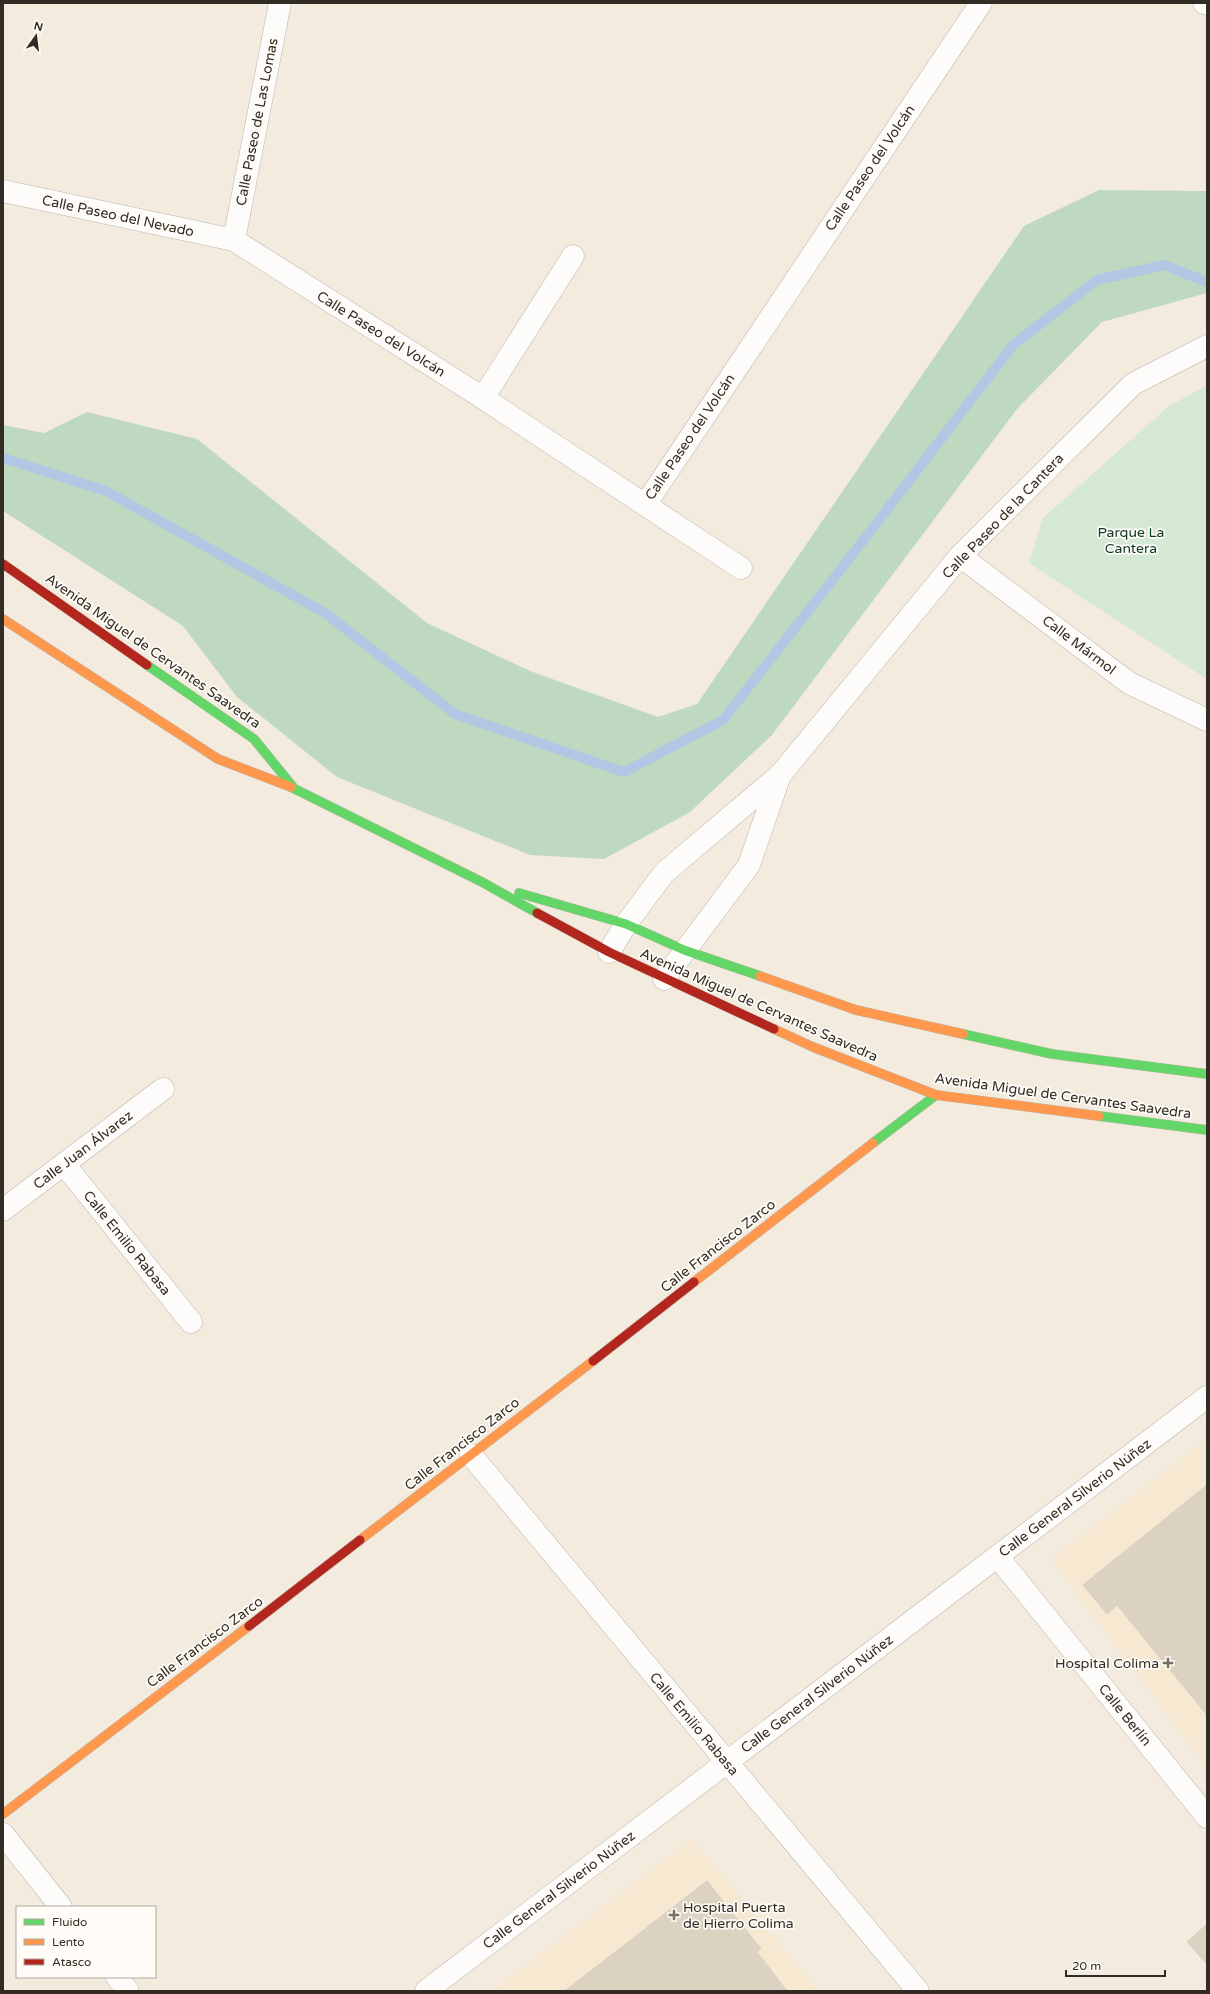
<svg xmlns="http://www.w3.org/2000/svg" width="1210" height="1994" font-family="'Varela Round',sans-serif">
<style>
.built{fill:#f6e8d1}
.green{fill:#d4e8d3}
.forest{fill:#bed9c0}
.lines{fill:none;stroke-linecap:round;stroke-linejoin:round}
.stream{stroke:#b2c7e3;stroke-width:10}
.building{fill:#dbd2c2;stroke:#d5cec4}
.street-casing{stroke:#bcb6ab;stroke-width:23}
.fast-casing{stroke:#bcb6ab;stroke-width:10}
.slow-casing{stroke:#bcb6ab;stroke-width:10}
.jam-casing{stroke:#bcb6ab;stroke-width:10}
.street{stroke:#fdfcfa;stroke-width:22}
.fast{stroke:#63d668;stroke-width:9}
.slow{stroke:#ff974d;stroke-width:9}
.jam{stroke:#b3261e;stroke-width:9}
.poi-dot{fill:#767065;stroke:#fffcf7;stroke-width:1.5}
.labels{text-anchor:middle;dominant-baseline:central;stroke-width:3.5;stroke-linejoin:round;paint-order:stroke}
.street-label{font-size:14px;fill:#322d24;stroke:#fffcf7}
.park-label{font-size:14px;fill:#0b3922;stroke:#fffcf7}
.poi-label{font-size:14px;fill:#322d24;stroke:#fffcf7;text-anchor:end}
</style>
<rect width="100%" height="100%" fill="#f3ebde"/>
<!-- built -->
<path class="built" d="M1207,1439V1768L1051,1559Z
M692,1839L819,1991H492Z"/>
<!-- green -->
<path class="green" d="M1207,385V679L1029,563L1043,518L1168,407Z"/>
<!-- forest -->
<path class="forest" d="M1099,190L1207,191V293L1102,322L1017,409L772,735L690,812L604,859L530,855L337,777L237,697L183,626L3,511V425L44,433L87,412L197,439L427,623L530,671L658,717L697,704L1024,226Z"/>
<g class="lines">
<!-- stream -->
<path class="stream" d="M3,458L106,491L325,613L455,714L624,772L723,720L869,533L1013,345L1097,280L1164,265L1207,282"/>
</g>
<!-- building -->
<path class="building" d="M1207,1485V1715L1117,1605L1107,1614L1083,1585Z
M707,1881L761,1949L757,1952L787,1991H565Z
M1207,1924V1964L1187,1942Z"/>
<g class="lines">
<defs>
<path id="street" d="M1204,3H1207
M3,191L234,240L483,398L741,568
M234,240L280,3
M483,398L573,256
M645,505L981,3
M960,556L1129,683L1207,720
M609,952L626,924L664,873L781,774L960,556L1133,384L1207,346
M664,979L749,865L780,775
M64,1164L191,1322
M3,1210L163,1089
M471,1455L918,1991
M998,1557L1207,1817
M3,1834L61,1907
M117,1977L128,1991
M426,1991L1207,1397"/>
<path id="fast" d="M147,665L254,739L293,787
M291,787L482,882L537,913
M519,893L626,924L684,950L760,976
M963,1034L1052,1054L1207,1074
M1099,1116L1207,1130
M873,1143L936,1095"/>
<path id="slow" d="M3,619L218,759L291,787
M760,976L856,1010L963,1034
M774,1029L813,1047L936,1095L1099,1116
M694,1282L873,1143
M360,1540L593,1361
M3,1814L249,1626"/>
<path id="jam" d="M3,564L147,665
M537,913L609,952L774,1029
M593,1361L694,1282
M249,1626L360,1540"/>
</defs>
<!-- street casing -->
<use href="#street" class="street-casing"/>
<!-- fast casing -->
<use href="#fast" class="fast-casing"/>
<!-- slow casing -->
<use href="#slow" class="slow-casing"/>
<!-- jam casing -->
<use href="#jam" class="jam-casing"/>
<!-- street -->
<use href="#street" class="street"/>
<!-- fast -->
<use href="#fast" class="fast"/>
<!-- slow -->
<use href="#slow" class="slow"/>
<!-- jam -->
<use href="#jam" class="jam"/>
</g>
<!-- markers -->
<g class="poi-dot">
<path d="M1166 1657h4v4h4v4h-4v4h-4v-4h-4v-4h4z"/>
<path d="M672 1909h4v4h4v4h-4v4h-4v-4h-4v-4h4z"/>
</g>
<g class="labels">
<!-- street labels -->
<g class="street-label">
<text transform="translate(257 122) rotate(-79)">Calle Paseo de Las Lomas</text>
<text transform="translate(870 168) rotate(-56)">Calle Paseo del Volcán</text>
<text transform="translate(118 216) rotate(12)">Calle Paseo del Nevado</text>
<text transform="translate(381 334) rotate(32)">Calle Paseo del Volcán</text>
<text transform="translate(690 437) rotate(-56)">Calle Paseo del Volcán</text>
<text transform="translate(1003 516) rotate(-46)">Calle Paseo de la Cantera</text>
<text transform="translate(1079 645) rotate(37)">Calle Mármol</text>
<text transform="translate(153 651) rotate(35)">Avenida Miguel de Cervantes Saavedra</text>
<text transform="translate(759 1005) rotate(24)">Avenida Miguel de Cervantes Saavedra</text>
<text transform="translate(1063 1096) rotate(8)">Avenida Miguel de Cervantes Saavedra</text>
<text transform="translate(83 1150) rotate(-37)">Calle Juan Álvarez</text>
<text transform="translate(127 1243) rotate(51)">Calle Emilio Rabasa</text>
<text transform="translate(718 1246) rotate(-38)">Calle Francisco Zarco</text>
<text transform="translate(462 1444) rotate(-38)">Calle Francisco Zarco</text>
<text transform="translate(1075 1498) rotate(-37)">Calle General Silverio Núñez</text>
<text transform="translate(205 1642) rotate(-37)">Calle Francisco Zarco</text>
<text transform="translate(817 1694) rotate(-37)">Calle General Silverio Núñez</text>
<text transform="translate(1125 1715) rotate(51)">Calle Berlín</text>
<text transform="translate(694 1724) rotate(50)">Calle Emilio Rabasa</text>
<text transform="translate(559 1890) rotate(-37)">Calle General Silverio Núñez</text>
</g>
<!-- park labels -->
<g class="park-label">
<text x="1131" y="532">Parque La<tspan x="1131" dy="16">Cantera</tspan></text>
</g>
<!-- poi labels -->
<g class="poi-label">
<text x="1159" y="1663">Hospital Colima</text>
<text x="683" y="1907" text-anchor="start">Hospital Puerta<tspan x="683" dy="16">de Hierro Colima</tspan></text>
</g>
</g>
<!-- border -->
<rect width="1210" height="1994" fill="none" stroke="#322d24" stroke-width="8"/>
<!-- legend -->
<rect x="16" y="1906" width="140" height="72" fill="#fffcf7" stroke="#ada9a3"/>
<rect x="24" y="1919" width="20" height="6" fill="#63d668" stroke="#ada9a3"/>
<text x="52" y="1926" font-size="12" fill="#322d24">Fluido</text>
<rect x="24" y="1939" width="20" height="6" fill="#ff974d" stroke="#ada9a3"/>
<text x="52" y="1946" font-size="12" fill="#322d24">Lento</text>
<rect x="24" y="1959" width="20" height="6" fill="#b3261e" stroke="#ada9a3"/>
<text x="52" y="1966" font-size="12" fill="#322d24">Atasco</text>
<!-- north arrow -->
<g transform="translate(36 36) rotate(14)" stroke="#fffcf7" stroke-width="3" paint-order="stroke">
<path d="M0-3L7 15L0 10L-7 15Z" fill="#322d24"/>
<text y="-6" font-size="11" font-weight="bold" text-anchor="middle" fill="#322d24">N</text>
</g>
<!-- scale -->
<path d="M1066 1970v6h99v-6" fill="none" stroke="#322d24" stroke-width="2"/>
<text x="1072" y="1970" font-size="12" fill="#322d24" stroke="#fffcf7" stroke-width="3" paint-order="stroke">20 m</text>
</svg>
